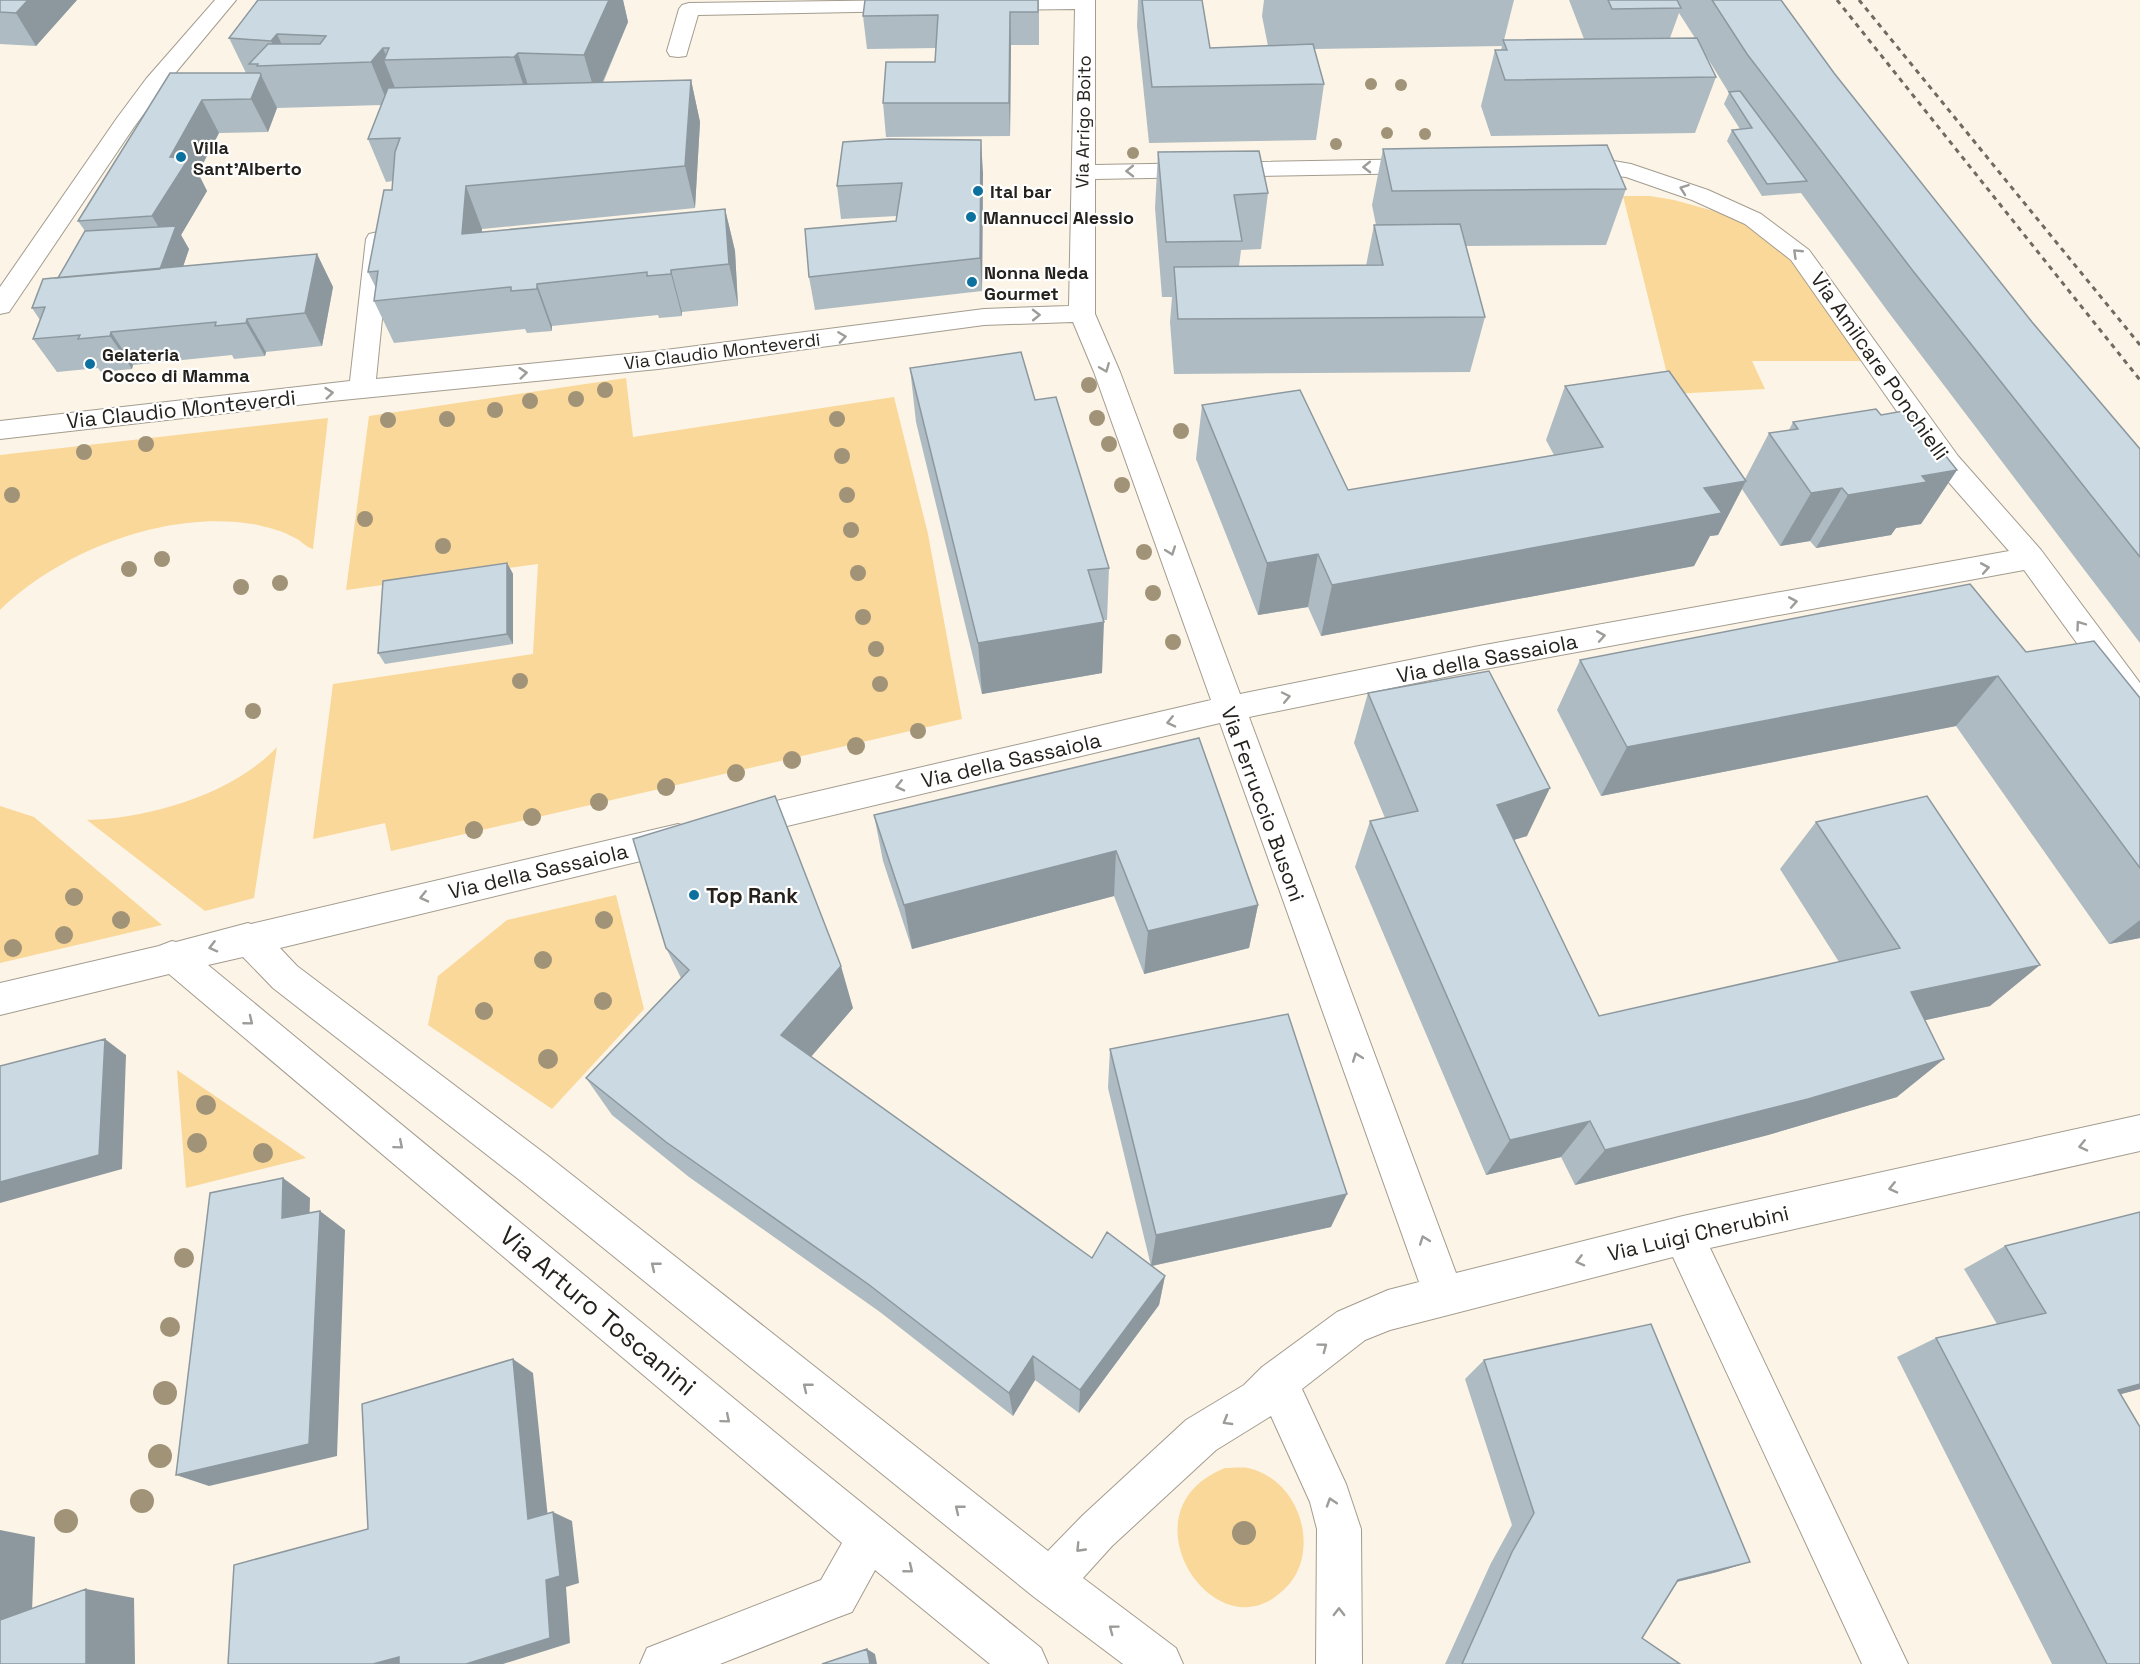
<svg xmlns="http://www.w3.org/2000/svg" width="2140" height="1664" font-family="'Space Grotesk',sans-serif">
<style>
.green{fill:#f9d89a}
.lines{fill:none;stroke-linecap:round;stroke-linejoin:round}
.minor-casing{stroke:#a39c8f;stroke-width:2}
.major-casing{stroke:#a39c8f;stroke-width:2}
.minor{fill:#fff;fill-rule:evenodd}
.major{fill:#fff;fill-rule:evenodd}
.rail{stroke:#6f6a62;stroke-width:3;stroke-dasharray:5 5;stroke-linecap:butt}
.tree{fill:#a19377}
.wall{fill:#aebbc2;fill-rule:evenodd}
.shaded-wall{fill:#8d989e}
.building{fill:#cad9e2;stroke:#8d989e;stroke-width:1.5}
.oneway{stroke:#9d9c99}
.poi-dot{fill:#0c719e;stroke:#fff;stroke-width:2}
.labels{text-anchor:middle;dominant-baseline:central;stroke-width:4.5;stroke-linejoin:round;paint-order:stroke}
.far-street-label{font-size:18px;fill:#25221d;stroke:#fff}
.far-poi-label{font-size:18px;font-weight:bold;fill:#25221d;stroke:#fff;text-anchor:start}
.street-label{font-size:21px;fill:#25221d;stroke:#fff}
.poi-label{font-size:21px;font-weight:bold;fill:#25221d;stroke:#fff;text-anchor:start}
.near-street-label{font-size:26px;fill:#25221d;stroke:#fff}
</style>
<rect width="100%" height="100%" fill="#fcf4e6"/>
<!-- green -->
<path class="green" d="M1623,196H1650L1674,200L1732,216L1754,227L1807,274L1861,361H1752L1765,389L1672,394Z
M626,378L633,437L894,397L928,534L962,719L391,851L385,823L313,839L333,684L533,654L538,564L346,590L369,416Z
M328,418L313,549C305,547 301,540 293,537C283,531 270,528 258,525C172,508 62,549 0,610V455Z
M277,747L254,898L205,911L87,820C150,818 233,794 277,747Z
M0,806L34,817L162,925L0,963Z
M616,895L644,1009L552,1109L428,1025L438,976L507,920Z
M177,1070L306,1158L186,1188Z
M1225,1468C1232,1468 1241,1467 1248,1468C1290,1477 1313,1526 1300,1565C1295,1579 1287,1588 1275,1597C1209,1645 1122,1509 1225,1468Z"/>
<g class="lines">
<defs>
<path id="minor" d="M914,0L919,5L916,9L909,11L698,15L686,56L678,57L670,56L667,51L679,9L682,5L689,3Z
M985,0H1095V165L1425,159L1433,161L1437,166L1433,171L1425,173L1095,179V314L1120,372L1240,694L1479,646L2009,551L1938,470L1791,260L1745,224L1692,200L1626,177L1565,171L1561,166L1565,161L1602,159L1631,164L1708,190L1761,214L1809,250L1958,456L2041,550L2140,683V718L2129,715L2024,570L1479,670L1249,717L1456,1273L1683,1216L2140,1115V1151L1710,1248L1908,1664H1862L1673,1257L1390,1330L1365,1340L1302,1389L1346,1484L1361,1529L1362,1664H1316L1317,1529L1310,1502L1271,1416L1216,1450L1112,1546L1083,1578L1176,1648L1183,1664H1123L1034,1597L522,1182L273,988L243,957L208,965L794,1448L1041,1648L1048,1664H990L875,1570L852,1612L836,1618L720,1664H640L647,1648L821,1580L842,1543L169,974L0,1015V983L159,946L172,941L176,942L248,923L251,924L678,824L690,828L695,838L690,848L678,852L280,948L297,966L548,1156L1048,1551L1082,1516L1186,1420L1244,1385L1262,1367L1337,1312L1388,1290L1419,1282L1220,723L737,838L725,834L721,824L725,814L737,810L1211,700L1094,372L1073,322L984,325L658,369L332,401L0,439V421L350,381L366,239L369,234L378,232L387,234L390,239L376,379L658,351L984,309L1069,306L1075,9L993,10L986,8L983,4Z"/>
<path id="major" d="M215,0H236L162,89L134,127L9,312L0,314V287L117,118L146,79Z"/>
</defs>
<!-- minor casing -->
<use href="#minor" class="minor-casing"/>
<!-- major casing -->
<use href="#major" class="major-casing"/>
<!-- minor -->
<use href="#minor" class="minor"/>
<!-- major -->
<use href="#major" class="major"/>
<!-- rail -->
<path class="rail" d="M1837,0L2140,380
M1859,0L2140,345"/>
</g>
<!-- trees -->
<g class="tree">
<circle cx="1371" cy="84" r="6"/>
<circle cx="1401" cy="85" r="6"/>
<circle cx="1387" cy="133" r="6"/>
<circle cx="1425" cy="134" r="6"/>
<circle cx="1336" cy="144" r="6"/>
<circle cx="1133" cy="153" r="6"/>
<circle cx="1089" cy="385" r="8"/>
<circle cx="605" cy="390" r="8"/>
<circle cx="576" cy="399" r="8"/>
<circle cx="530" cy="401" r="8"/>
<circle cx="495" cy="410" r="8"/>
<circle cx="1097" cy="418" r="8"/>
<circle cx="447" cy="419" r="8"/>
<circle cx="837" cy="419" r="8"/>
<circle cx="388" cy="420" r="8"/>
<circle cx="1181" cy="431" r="8"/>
<circle cx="146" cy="444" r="8"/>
<circle cx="1109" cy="444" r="8"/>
<circle cx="84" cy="452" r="8"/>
<circle cx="842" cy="456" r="8"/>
<circle cx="1122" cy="485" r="8"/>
<circle cx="12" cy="495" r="8"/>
<circle cx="847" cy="495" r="8"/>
<circle cx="365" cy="519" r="8"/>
<circle cx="851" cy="530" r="8"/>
<circle cx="443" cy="546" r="8"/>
<circle cx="1144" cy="552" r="8"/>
<circle cx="162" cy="559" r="8"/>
<circle cx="129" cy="569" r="8"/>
<circle cx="858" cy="573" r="8"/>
<circle cx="280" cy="583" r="8"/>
<circle cx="241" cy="587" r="8"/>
<circle cx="1153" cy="593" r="8"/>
<circle cx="863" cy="617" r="8"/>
<circle cx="1173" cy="642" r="8"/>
<circle cx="876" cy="649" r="8"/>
<circle cx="520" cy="681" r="8"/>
<circle cx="880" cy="684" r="8"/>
<circle cx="253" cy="711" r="8"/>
<circle cx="918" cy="731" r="8"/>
<circle cx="856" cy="746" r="9"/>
<circle cx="792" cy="760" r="9"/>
<circle cx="736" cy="773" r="9"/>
<circle cx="666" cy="787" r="9"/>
<circle cx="599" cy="802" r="9"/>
<circle cx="532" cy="817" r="9"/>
<circle cx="474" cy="830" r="9"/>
<circle cx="74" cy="897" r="9"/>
<circle cx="121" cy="920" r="9"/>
<circle cx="604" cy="920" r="9"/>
<circle cx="64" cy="935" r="9"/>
<circle cx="13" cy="948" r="9"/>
<circle cx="543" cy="960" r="9"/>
<circle cx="603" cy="1001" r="9"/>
<circle cx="484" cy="1011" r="9"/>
<circle cx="548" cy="1059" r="10"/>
<circle cx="206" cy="1105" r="10"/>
<circle cx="197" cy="1143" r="10"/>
<circle cx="263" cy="1153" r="10"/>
<circle cx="184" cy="1258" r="10"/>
<circle cx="170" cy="1327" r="10"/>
<circle cx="165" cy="1393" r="12"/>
<circle cx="160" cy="1456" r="12"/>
<circle cx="142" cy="1501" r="12"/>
<circle cx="66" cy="1521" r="12"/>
<circle cx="1244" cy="1533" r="12"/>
</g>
<!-- wall -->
<path class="wall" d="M0,0H77L36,46L0,44Z
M258,0H623L628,22L603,83L691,80L700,122L695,208L482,229V232L725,209L735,251L738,306L682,312V316L659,318L658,315L552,326V331L527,333L525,329L394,343L374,301L376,288L368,272L392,190L393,181L386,182L368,139L382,105L277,108L268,132L219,133L198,173L207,191L181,235L189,249L183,266L317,254L333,287L322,346L266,352L265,356L234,359L232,355L133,365L132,369L101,372L98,368L57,372L33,339L40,320L32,308L58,278L85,231L78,221L170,73H246L229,38Z
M1039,0V45H1011L1010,136L886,137L883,103L935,62L936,48L867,49L863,16Z
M1138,0H1202L1210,48L1268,46L1262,16L1264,0H1514L1504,40L1584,39L1569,0H1781L1834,73L2032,322L2140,449V643L1889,313L1801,193L1762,196L1727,141L1732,130L1740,129L1724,104L1729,93L1705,54L1716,77L1695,133L1491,136L1481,106L1495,50H1501L1502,46L1314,49L1324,84L1316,140L1149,143L1137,26ZM1679,13L1695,38H1670Z
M1383,149L1626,189L1606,245L1466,246L1485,317L1470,372L1174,374L1170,322L1172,297H1162L1155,208L1158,152L1268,193L1261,249L1241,250L1239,266H1366L1374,225H1376L1372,205Z
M983,173L982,291L815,310L809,277L896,221L897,216L841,219L837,186Z
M910,368L1035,400L1109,568L1107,620H1103L1102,673L982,694L916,422Z
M1565,386L1745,479L1769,433L1789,430L1793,422L1881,415L1957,470L1921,524L1896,528L1891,535L1816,548L1810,541L1780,546L1742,489L1718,535L1710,536L1694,566L1321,636L1308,607L1258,615L1196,459L1202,405L1348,490L1554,455L1546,440Z
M507,563L513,574V644L385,664L378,653Z
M2026,652L2140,698V938L2109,944L1956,726L1601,796L1557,710L1580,660Z
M1368,693L1527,836L1514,840L1599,1016L1839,962L1780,869L1816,822L1990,1006L1925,1020L1897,1097L1768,1135L1575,1185L1561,1157L1486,1175L1355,867L1370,821L1385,818L1354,743Z
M1199,738L1258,905L1249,948L1144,974L1114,896L912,949L883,861L874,815Z
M666,948L853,1008L811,1057L1092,1258L1151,1266L1108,1088L1110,1049L1331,1227L1152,1266L1165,1276L1159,1305L1079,1413L1035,1380L1013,1416L880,1312L689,1177L612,1115L586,1078L681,978Z
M2140,1212V1389L2120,1394L2140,1664H2052L1897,1357L1936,1338L1997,1324L1964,1269L2005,1246Z
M1484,1360L1750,1562L1717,1572L1676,1582L1642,1638L1680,1664H1445L1491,1563L1512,1525L1465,1379Z"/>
<!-- shaded-wall -->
<path class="shaded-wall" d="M28,0H77L36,46L16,13Z
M609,0H623L628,22L596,97L584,55Z
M1010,12L1011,45L1010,136L1009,103Z
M277,34L291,65H283L271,41Z
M383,48L388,60H384L397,93L388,104L371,62Z
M518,53L531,95L528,99L514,57Z
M261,75L277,108L268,132L251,99Z
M691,80L700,122L695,208L685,166Z
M202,100L219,133L198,173L207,191L181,235L189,249L174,294L160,271L169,245L152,216L170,157Z
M981,140L983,173L982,291L980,258Z
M466,186L482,229L479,277L462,234Z
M725,209L735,251L738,306L729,264Z
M317,254L333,287L322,346L305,313Z
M671,270L682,312V316L671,274Z
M537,284L552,326V331L537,289Z
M247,319L266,352L265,356L246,323Z
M111,332L133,365L132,369L110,336Z
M1957,470L1921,524L1896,528L1891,535L1816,548L1848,495L1922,476Z
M1746,481L1718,535L1710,536L1694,566L1321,636L1332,585L1704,488Z
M1842,488L1810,541L1780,546L1811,493Z
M1318,554L1308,607L1258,615L1267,563Z
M507,563L513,574V644L507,634Z
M1104,622L1102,673L982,694L978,643Z
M1998,676L1956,726L1601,796L1627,747Z
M1550,788L1527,836L1476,851L1497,805Z
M1116,851L1114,896L912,949L904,905Z
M1258,905L1249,948L1144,974L1148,931Z
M2140,920V938L2109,944Z
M2040,965L1990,1006L1867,1033L1911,992Z
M841,966L853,1008L796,1074L781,1035Z
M105,1039L126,1055L122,1169L0,1203V1182Z
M1944,1059L1897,1097L1768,1135L1575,1185L1605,1150Z
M1590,1121L1561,1157L1486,1175L1510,1140Z
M283,1178L310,1198L309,1237L282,1218Z
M1347,1194L1331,1227L1151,1266L1156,1235Z
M320,1211L345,1230L337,1456L209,1486L176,1475Z
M1165,1276L1159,1305L1079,1413L1080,1390Z
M1033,1356L1035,1380L1013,1416L1009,1393Z
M513,1359L533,1373L549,1528L528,1519Z
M2140,1384V1389L2070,1408L2118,1390Z
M553,1512L572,1521L579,1583L566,1587L570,1643L503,1664H466L546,1580Z
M0,1530L35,1537L31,1636L0,1632Z
M1750,1562L1717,1572L1648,1589L1678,1580Z
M86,1589L134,1598L135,1664H86Z
M867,1649L875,1654L877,1664H870Z
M399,1657L416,1664H373Z"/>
<!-- building -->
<path class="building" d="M0,0H28L16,13L0,12Z
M258,0H609L584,55L518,53L514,57L384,60L389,48H383L371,62L257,66L258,64H249L268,44H320L326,36L277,34L271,41L229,38Z
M865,0H1038V12H1010L1009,103H883L886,62H935L938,15L863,16Z
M1142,0H1202L1210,48L1313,44L1324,84L1152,87Z
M1608,0H1677L1681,8L1612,9Z
M1712,0H1781L1834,73L2032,322L2140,449V557L1913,271L1747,54Z
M1697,38L1716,77L1505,80L1495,50H1507L1503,40Z
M170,73H260L261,75L251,99L202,100L170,157L189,158L152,216L78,221Z
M691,80L685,166L466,186L462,234L725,209L729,264L671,270V274L647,276V272L537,284V289L511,291V287L374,301L378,271L368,272L384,190H392L395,152L400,138L368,139L388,88Z
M1740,91L1807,181L1767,184L1732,130L1752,128L1729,92Z
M889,139L981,140L980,258L809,277L805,229L896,221L902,183L837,186L843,142Z
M1607,145L1626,189L1392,191L1383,149Z
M1259,151L1268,193L1234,195L1242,241L1166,242L1158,152Z
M1460,224L1485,317L1178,319L1174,267L1383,265L1374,225Z
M176,226L160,269L58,278L85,231Z
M317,254L305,313L247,319L246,323L215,326L216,322L111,332L110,336L78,339L80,335L33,339L45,307L32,308L43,279Z
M1021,352L1035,400L1056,397L1109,568L1088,570L1104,622L978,643L910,368Z
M1669,371L1746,481L1704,488L1722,513L1332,585L1318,554L1267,563L1202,405L1300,390L1348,490L1603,447L1565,386Z
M1876,409L1881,415L1909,410L1957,470L1922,476L1927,482L1848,495L1842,488L1811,493L1769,433L1798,429L1793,422Z
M507,563V634L378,653L383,581Z
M1970,584L2026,652L2094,641L2140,698V868L1998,676L1627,747L1580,660Z
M1489,671L1550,788L1497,805L1599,1016L1900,948L1816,822L1927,796L2040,965L1911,992L1944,1059L1808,1099L1605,1150L1590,1121L1510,1140L1370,821L1418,811L1368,693Z
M1199,738L1258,905L1148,931L1116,851L904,905L874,815Z
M775,796L841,966L781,1035L1092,1258L1107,1232L1165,1276L1080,1390L1033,1356L1009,1393L868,1284L666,1142L586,1078L689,970L666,948L633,839Z
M1288,1014L1347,1194L1156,1235L1110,1049Z
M105,1039L99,1155L0,1182V1066Z
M283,1178L282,1218L320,1211L309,1444L176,1475L210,1193Z
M2140,1212V1384L2118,1390L2140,1427V1664H2107L1936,1338L2046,1313L2005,1246Z
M1651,1324L1750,1562L1678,1580L1642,1638L1680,1664H1462L1512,1552L1534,1513L1484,1360Z
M513,1359L528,1519L553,1512L560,1576L546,1580L550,1638L466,1664H399V1657L373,1664H228L234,1565L368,1529L362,1404Z
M86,1589V1664H0V1620Z
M867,1649L870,1664H822Z"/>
<!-- one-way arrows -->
<defs><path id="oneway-chevron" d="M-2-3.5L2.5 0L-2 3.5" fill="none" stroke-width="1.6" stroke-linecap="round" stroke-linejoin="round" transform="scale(1.5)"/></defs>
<g class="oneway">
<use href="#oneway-chevron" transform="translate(1367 167) rotate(179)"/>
<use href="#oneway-chevron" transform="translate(1130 171) rotate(179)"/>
<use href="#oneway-chevron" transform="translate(1684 189) rotate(-160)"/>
<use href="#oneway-chevron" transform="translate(1797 253) rotate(-136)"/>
<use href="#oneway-chevron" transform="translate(1036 315) rotate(-1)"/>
<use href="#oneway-chevron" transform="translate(842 337) rotate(-8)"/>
<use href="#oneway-chevron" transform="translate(1105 368) rotate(68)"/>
<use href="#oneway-chevron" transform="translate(523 373) rotate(-6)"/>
<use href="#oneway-chevron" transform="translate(329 393) rotate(-6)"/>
<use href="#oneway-chevron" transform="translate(1171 551) rotate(70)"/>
<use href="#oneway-chevron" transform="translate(1985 568) rotate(-10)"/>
<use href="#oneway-chevron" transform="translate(1793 602) rotate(-10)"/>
<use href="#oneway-chevron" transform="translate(2080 625) rotate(-126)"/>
<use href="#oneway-chevron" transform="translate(1601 636) rotate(-10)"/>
<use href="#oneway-chevron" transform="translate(1286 697) rotate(-12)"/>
<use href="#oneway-chevron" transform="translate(1171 722) rotate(167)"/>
<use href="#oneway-chevron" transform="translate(900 786) rotate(167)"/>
<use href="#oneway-chevron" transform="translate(424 897) rotate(167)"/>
<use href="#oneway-chevron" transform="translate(213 947) rotate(166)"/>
<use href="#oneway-chevron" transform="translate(249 1021) rotate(39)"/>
<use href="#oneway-chevron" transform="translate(1357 1057) rotate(-110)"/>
<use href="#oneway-chevron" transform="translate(399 1145) rotate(40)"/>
<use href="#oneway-chevron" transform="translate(2083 1146) rotate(167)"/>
<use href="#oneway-chevron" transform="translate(1893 1188) rotate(167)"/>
<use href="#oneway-chevron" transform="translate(1424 1240) rotate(-110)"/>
<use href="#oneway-chevron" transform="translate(1580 1261) rotate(166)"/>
<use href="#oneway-chevron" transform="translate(655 1266) rotate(-141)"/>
<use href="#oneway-chevron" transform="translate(1323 1347) rotate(-37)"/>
<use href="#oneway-chevron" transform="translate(807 1387) rotate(-141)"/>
<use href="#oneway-chevron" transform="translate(726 1419) rotate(40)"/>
<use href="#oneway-chevron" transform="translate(1227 1421) rotate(150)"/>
<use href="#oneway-chevron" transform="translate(1331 1502) rotate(-108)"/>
<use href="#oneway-chevron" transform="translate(959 1509) rotate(-141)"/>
<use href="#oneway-chevron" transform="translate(1080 1548) rotate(134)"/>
<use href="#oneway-chevron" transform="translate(909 1569) rotate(39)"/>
<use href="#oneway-chevron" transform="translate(1339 1612) rotate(-90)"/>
<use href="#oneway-chevron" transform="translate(1113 1629) rotate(-143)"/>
</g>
<!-- markers -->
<g class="poi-dot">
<circle cx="181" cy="157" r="6"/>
<circle cx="978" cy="191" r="6"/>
<circle cx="971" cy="217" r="6"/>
<circle cx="972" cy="282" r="6"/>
<circle cx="90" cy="364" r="6"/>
<circle cx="694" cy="895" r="6"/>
</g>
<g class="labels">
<!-- far-street labels -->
<g class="far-street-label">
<text transform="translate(1083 122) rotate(-89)">Via Arrigo Boito</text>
<text transform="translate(722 351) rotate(-7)">Via Claudio Monteverdi</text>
</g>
<!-- far-poi labels -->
<g class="far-poi-label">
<text x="193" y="147">Villa<tspan x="193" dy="21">Sant'Alberto</tspan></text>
<text x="990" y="191">Ital bar</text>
<text x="983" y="217">Mannucci Alessio</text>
<text x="984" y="272">Nonna Neda<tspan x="984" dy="21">Gourmet</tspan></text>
<text x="102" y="354">Gelateria<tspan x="102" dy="21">Cocco di Mamma</tspan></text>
</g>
<!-- street labels -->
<g class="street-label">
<text transform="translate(1880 366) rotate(55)">Via Amilcare Ponchielli</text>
<text transform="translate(181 409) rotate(-6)">Via Claudio Monteverdi</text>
<text transform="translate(1487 658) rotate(-11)">Via della Sassaiola</text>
<text transform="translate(1011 760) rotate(-13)">Via della Sassaiola</text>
<text transform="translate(1263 804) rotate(70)">Via Ferruccio Busoni</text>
<text transform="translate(538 871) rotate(-13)">Via della Sassaiola</text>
<text transform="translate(1698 1233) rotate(-13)">Via Luigi Cherubini</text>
</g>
<!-- poi labels -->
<g class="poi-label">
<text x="706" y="895">Top Rank</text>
</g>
<!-- near-street labels -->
<g class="near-street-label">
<text transform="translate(598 1311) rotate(40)">Via Arturo Toscanini</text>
</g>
</g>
</svg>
